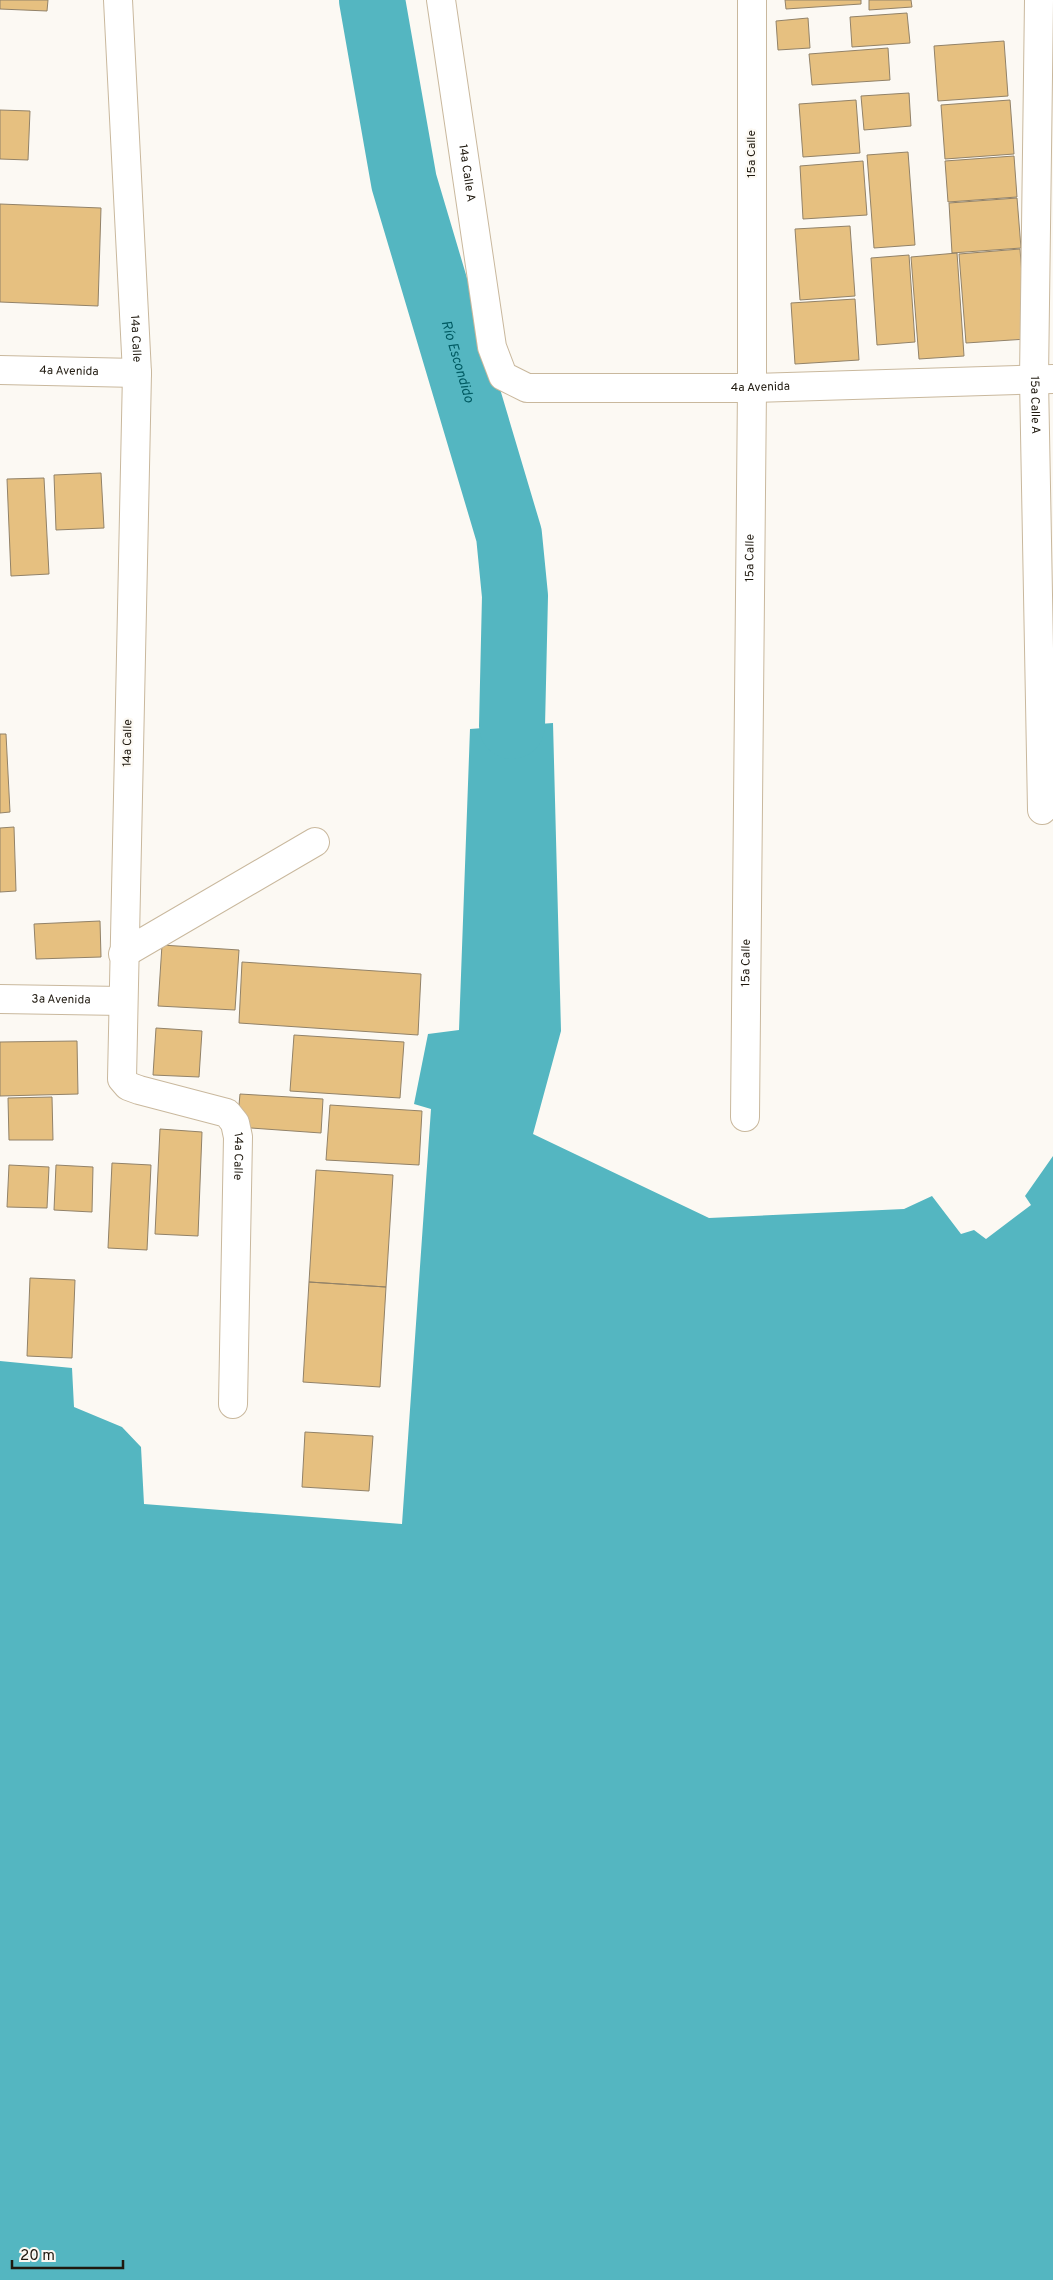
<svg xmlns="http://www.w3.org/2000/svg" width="1053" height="2280" font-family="Overpass,sans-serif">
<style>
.water{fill:#54b6c1}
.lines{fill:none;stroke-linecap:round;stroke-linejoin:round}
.river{stroke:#54b6c1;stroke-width:66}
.building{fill:#e6c080;stroke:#928268}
.minor-casing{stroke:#c9b89d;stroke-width:30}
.minor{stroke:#fff;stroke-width:28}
.labels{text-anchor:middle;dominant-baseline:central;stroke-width:4.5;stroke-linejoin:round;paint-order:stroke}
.street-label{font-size:12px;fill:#1f190f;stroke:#fcf9f3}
.water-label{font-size:14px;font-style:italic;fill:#005b63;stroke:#fcf9f3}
</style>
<rect width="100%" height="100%" fill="#fcf9f3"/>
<!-- water -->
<path class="water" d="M553,723L561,1031L533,1134L709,1218L904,1209L932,1196L961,1234L974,1230L986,1239L1031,1205L1025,1196L1053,1156V2280H0V1361L72,1368L74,1407L122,1427L141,1447L144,1504L402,1524L431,1109L414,1104L428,1034L459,1030L470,729Z"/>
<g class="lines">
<!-- river -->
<path class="river" id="s1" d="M372,0L404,182L509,535L515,596L512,726"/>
</g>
<!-- building -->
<path class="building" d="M0,0H48L47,11L0,9Z
M785,0H861V4L786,9Z
M869,0H911L912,7L869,10Z
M907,13L910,43L852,47L850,17Z
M808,18L810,48L778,50L776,21Z
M1004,41L1008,96L938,101L934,46Z
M888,48L890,80L812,85L809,54Z
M909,93L911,126L864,130L861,96Z
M856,100L860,153L803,157L799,104Z
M1010,100L1014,154L945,159L941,105Z
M0,110L30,111L28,160L0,159Z
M908,152L915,245L874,248L867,155Z
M1014,156L1017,197L948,202L945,161Z
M863,161L867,215L803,219L800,166Z
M1017,198L1021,248L952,253L949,203Z
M0,204L101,208L98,306L0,302Z
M850,226L855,296L800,300L795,229Z
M1020,249L1027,339L966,343L959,254Z
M957,253L964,356L919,359L911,257Z
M909,255L915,342L877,345L871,258Z
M855,299L859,360L795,364L791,303Z
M101,473L104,528L56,530L54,475Z
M44,478L49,574L11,576L7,479Z
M0,734H6L10,812L0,813Z
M14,827L16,891L0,892V828Z
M100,921L101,957L36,959L34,924Z
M162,945L239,950L235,1010L158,1006Z
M242,962L421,974L418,1035L239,1023Z
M156,1028L202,1031L199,1077L153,1075Z
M294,1035L404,1042L400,1098L290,1091Z
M77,1041L78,1094L0,1096V1042Z
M240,1094L323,1099L321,1133L237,1127Z
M52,1097L53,1140H9L8,1098Z
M330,1105L422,1111L419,1165L326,1160Z
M160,1129L202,1132L198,1236L155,1234Z
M112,1163L151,1165L147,1250L108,1248Z
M9,1165L49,1167L47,1208L7,1207Z
M56,1165L93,1167L92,1212L54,1210Z
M316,1170L393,1175L386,1287L309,1282Z
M30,1278L75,1280L72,1358L27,1356Z
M309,1282L386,1287L380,1387L303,1382Z
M305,1432L373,1436L369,1491L302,1487Z"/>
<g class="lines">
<defs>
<g id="minor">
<path id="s2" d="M118,0L137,373L122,1079L128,1086L139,1090L227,1113L235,1123L238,1137L233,1404"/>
<path id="s3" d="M441,0L492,347L503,376L527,388H752L1053,379"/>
<path id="s4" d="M1039,0L1034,379L1042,810"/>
<path id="s5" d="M0,370L137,373"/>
<path d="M123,954L315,842"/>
<path id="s6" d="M0,999L122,1001"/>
<path id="s7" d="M745,1117L752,388V0"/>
</g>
</defs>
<!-- minor casing -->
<use href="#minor" class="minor-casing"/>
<!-- minor -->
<use href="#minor" class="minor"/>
</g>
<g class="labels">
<!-- street labels -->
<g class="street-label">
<text transform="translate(752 154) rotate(-90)">15a Calle</text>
<text stroke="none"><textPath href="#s3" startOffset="175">14a Calle A</textPath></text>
<text stroke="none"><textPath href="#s2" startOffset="339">14a Calle</textPath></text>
<text stroke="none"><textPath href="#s5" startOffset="69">4a Avenida</textPath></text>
<text stroke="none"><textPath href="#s3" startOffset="642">4a Avenida</textPath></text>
<text stroke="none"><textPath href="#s4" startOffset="405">15a Calle A</textPath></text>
<text stroke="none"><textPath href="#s7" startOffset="559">15a Calle</textPath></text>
<text transform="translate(128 743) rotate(-89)">14a Calle</text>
<text stroke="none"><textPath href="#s7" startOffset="154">15a Calle</textPath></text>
<text stroke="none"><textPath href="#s6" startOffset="61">3a Avenida</textPath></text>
<text stroke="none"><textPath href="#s2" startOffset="1238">14a Calle</textPath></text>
</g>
<!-- water labels -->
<g class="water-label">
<text stroke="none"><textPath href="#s1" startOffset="372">Río Escondido</textPath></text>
</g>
</g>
<!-- scale -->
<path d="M12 2260v8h111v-8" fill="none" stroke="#1f190f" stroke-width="2.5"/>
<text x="20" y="2260" font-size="15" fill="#1f190f" stroke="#fcf9f3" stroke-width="4" paint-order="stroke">20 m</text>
</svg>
